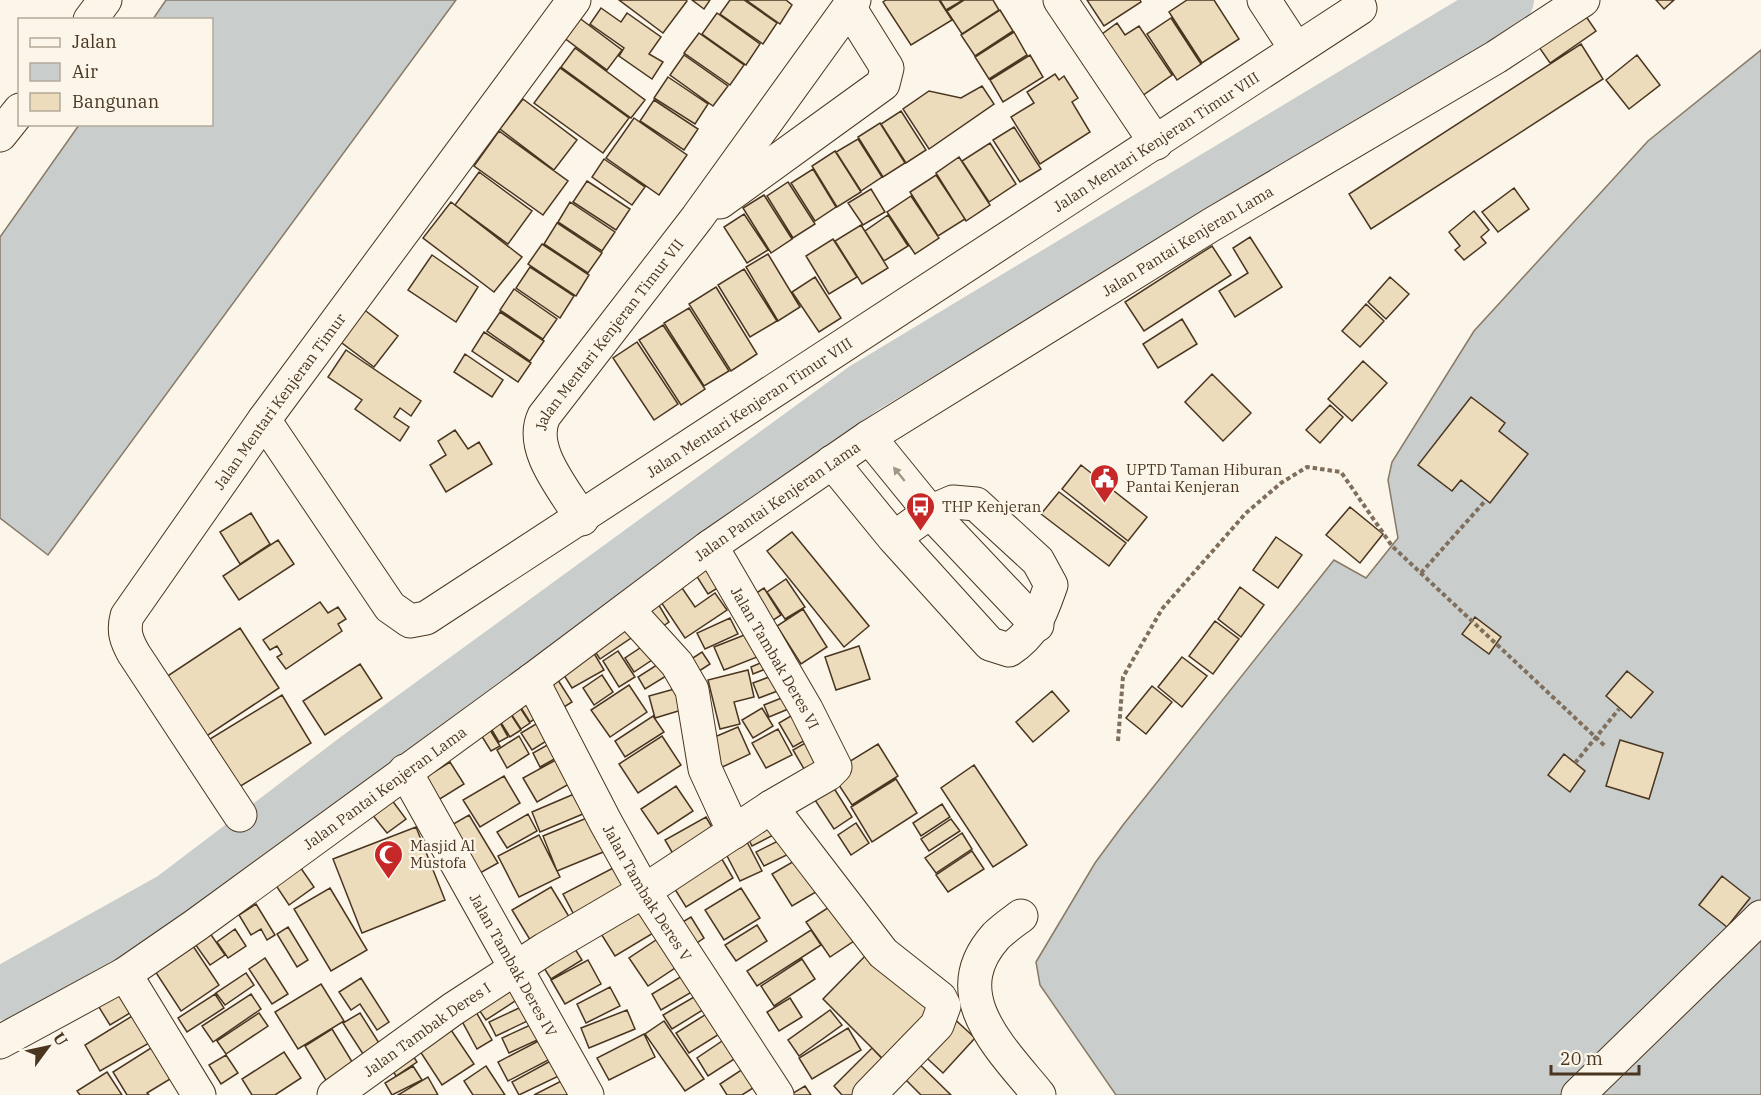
<svg xmlns="http://www.w3.org/2000/svg" width="1761" height="1095" font-family="'IBM Plex Serif',serif">
<style>
.water{fill:#c9cecd;stroke:#887966;stroke-width:1.5}
.lines{fill:none;stroke-linecap:round;stroke-linejoin:round}
.river{stroke:#c9cecd;stroke-width:52}
.building{fill:#ecdcbc;stroke:#4a3520;stroke-width:1.5}
.minor-casing{stroke:#4a3520;stroke-width:35}
.major-casing{stroke:#4a3520;stroke-width:35}
.path{stroke:#7f6f5c;stroke-width:4;stroke-dasharray:4.5 3;stroke-linecap:butt}
.minor{stroke:#fbf6e9;stroke-width:33}
.major{stroke:#fbf6e9;stroke-width:33}
.oneway{fill:#a29684}
.labels{text-anchor:middle;dominant-baseline:central;stroke-width:4.5;stroke-linejoin:round;paint-order:stroke}
.street-label{font-size:15px;fill:#4a3520;stroke:#fbf6e9}
.poi-label{font-size:15px;fill:#4a3520;stroke:#fbf6e9;text-anchor:start}
</style>
<rect width="100%" height="100%" fill="#fbf6e9"/>
<!-- water -->
<path class="water" d="M166,0H456L48,555L0,518V237L79,125L212,124V20L153,19Z
M1761,50V1095H1116L1040,985L1036,962L1095,863L1123,825L1334,560L1366,578L1398,538L1388,480L1392,462L1474,331L1648,141Z"/>
<g class="lines">
<!-- river -->
<path class="river" d="M0,994L172,898L356,758L864,388L1508,0"/>
</g>
<!-- building -->
<path class="building" d="M619,0H686L687,1L663,33Z
M692,0H710L704,9Z
M730,0H744L777,23L763,44L720,14Z
M746,0H786L792,5L780,24Z
M886,0H939L952,20L911,45L883,2Z
M940,0H963L946,10Z
M964,0H993L999,10L962,34L947,11Z
M1087,0H1140L1141,2L1104,26Z
M1187,0H1214L1239,39L1202,63L1169,12Z
M1656,0H1674L1664,9Z
M601,8L621,22L627,13L661,37L649,54L663,62L652,79L619,56L624,48L590,24Z
M1000,10L1013,31L975,56L961,35Z
M717,13L760,44L746,65L702,34Z
M1585,15L1596,31L1550,63L1539,47Z
M578,17L622,50L607,70L563,37Z
M1171,18L1201,64L1177,80L1147,34Z
M1117,23L1125,35L1139,26L1172,75L1139,98L1098,37Z
M1014,32L1027,55L989,79L975,57Z
M699,33L744,65L730,85L684,53Z
M1581,44L1603,79L1371,229L1349,194Z
M575,48L645,100L631,118L561,67Z
M684,55L728,86L713,106L670,75Z
M1030,55L1043,77L1003,102L990,80Z
M1637,55L1660,85L1629,109L1606,80Z
M560,68L629,118L603,153L534,103Z
M1055,74L1059,80L1064,76L1078,98L1072,102L1090,132L1040,164L1011,117L1034,103L1027,92Z
M668,77L708,104L695,124L654,98Z
M982,86L994,104L929,149L903,109L929,91L961,98Z
M523,99L577,140L554,170L500,129Z
M654,100L698,129L684,150L640,121Z
M901,111L926,150L906,163L881,124Z
M634,118L687,155L659,195L606,158Z
M880,123L905,163L883,177L858,137Z
M1014,127L1041,169L1020,182L993,140Z
M499,131L568,181L543,215L474,166Z
M858,139L882,177L861,191L836,152Z
M990,143L1016,184L989,202L962,161Z
M835,151L861,192L837,207L812,166Z
M959,157L990,205L966,221L936,173Z
M604,159L645,187L632,205L592,177Z
M813,169L836,207L815,221L791,183Z
M479,172L532,211L508,244L455,205Z
M936,175L965,219L938,236L910,192Z
M587,181L630,209L616,230L573,202Z
M788,182L815,224L793,238L767,196Z
M1514,188L1529,209L1498,232L1482,212Z
M871,189L885,212L863,225L848,203Z
M764,195L792,239L771,253L743,208Z
M911,196L939,238L915,254L887,212Z
M451,202L522,257L494,292L423,238Z
M570,202L615,232L602,251L558,222Z
M1474,211L1489,230L1481,237L1486,243L1464,260L1455,250L1460,246L1449,232Z
M744,214L768,250L747,263L724,227Z
M888,215L908,246L884,261L865,231Z
M557,223L602,253L588,273L544,244Z
M861,225L888,268L862,284L835,241Z
M1250,237L1282,287L1235,317L1219,291L1248,273L1233,248Z
M833,239L857,277L829,294L806,256Z
M542,244L589,275L576,296L528,264Z
M1212,246L1231,275L1144,331L1125,302Z
M768,254L800,307L778,321L746,267Z
M432,255L478,287L456,322L408,290Z
M530,267L574,296L560,318L516,288Z
M744,269L777,321L750,337L718,285Z
M815,277L841,318L819,332L792,292Z
M1390,277L1409,294L1386,319L1368,302Z
M716,287L757,354L731,371L689,304Z
M514,289L557,319L543,339L500,310Z
M1366,304L1384,321L1360,347L1342,331Z
M362,308L398,336L374,367L338,340Z
M689,308L729,371L704,386L664,323Z
M500,312L544,341L530,361L487,331Z
M1182,319L1197,344L1158,368L1143,344Z
M663,325L705,389L681,405L639,340Z
M484,332L531,363L518,382L472,351Z
M637,342L678,404L654,420L613,358Z
M346,350L421,401L411,416L400,408L394,417L409,427L400,441L355,409L362,400L328,377Z
M465,354L503,380L492,397L454,372Z
M1363,361L1387,383L1352,421L1328,399Z
M1212,374L1251,413L1223,441L1185,402Z
M1471,397L1505,423L1499,431L1528,454L1490,503L1461,480L1452,491L1418,465Z
M1330,405L1343,417L1320,443L1306,430Z
M455,430L468,449L479,442L492,464L446,492L430,465L446,455L438,441Z
M1081,465L1147,517L1128,541L1062,489Z
M1059,492L1126,543L1109,566L1041,514Z
M1350,507L1383,534L1360,563L1326,535Z
M251,513L270,544L240,564L220,532Z
M792,532L869,626L844,647L767,551Z
M1276,537L1302,555L1278,588L1253,570Z
M278,540L294,564L239,600L223,576Z
M710,562L724,584L708,594L694,572Z
M786,579L805,607L785,619L767,592Z
M680,585L695,607L715,593L727,610L685,638L659,599Z
M1240,587L1264,605L1241,637L1218,619Z
M764,588L781,615L761,628L744,601Z
M320,602L328,613L338,607L346,619L338,624L342,631L286,669L277,657L282,654L277,646L270,650L263,640Z
M657,602L669,622L651,634L638,614Z
M803,609L827,647L801,664L777,626Z
M624,616L637,634L600,659L588,641Z
M1475,617L1501,637L1489,654L1462,634Z
M730,618L738,634L705,649L697,633Z
M1215,621L1239,639L1213,674L1189,656Z
M240,628L279,688L199,741L160,681Z
M757,630L767,653L724,670L714,647Z
M652,640L661,654L634,672L625,658Z
M589,645L604,670L572,688L557,664Z
M859,646L870,679L836,690L825,657Z
M618,651L635,677L619,687L603,661Z
M702,652L710,664L690,677L682,665Z
M1182,657L1207,676L1182,707L1158,687Z
M770,659L773,666L753,674L751,667Z
M663,661L671,673L645,689L638,677Z
M360,664L382,698L325,735L303,701Z
M748,670L754,697L734,702L740,724L720,729L708,680Z
M1627,671L1653,692L1631,718L1606,696Z
M782,672L788,687L759,698L753,683Z
M602,675L613,692L594,705L583,688Z
M556,677L572,702L556,712L540,687Z
M629,685L647,712L610,737L591,710Z
M689,685L695,706L655,718L649,696Z
M1152,686L1172,702L1146,734L1126,718Z
M530,691L543,714L530,722L516,700Z
M1052,691L1069,711L1033,742L1016,722Z
M794,693L798,705L769,717L764,705Z
M282,695L311,743L239,787L210,739Z
M515,700L530,723L521,729L506,706Z
M506,707L521,730L510,737L495,713Z
M762,708L773,726L753,738L742,720Z
M801,710L816,734L793,747L779,723Z
M495,714L508,737L499,742L486,720Z
M653,716L664,732L625,757L615,741Z
M546,718L556,735L532,750L521,733Z
M485,722L500,746L491,751L476,727Z
M738,727L750,754L716,770L703,742Z
M778,729L792,755L766,768L752,743Z
M519,736L529,754L507,768L497,750Z
M662,736L681,765L638,793L619,764Z
M814,738L832,769L811,781L793,750Z
M558,739L565,753L540,767L533,753Z
M1620,740L1663,753L1649,799L1606,786Z
M878,744L898,776L852,805L831,773Z
M1564,754L1585,771L1570,792L1548,775Z
M565,755L578,779L537,802L523,778Z
M450,762L464,784L435,802L421,780Z
M974,765L1027,845L993,867L941,788Z
M504,776L520,803L480,827L463,800Z
M896,779L917,813L872,842L851,807Z
M832,785L852,817L834,829L813,797Z
M676,786L693,811L658,834L641,809Z
M581,791L590,811L540,832L532,812Z
M391,799L406,819L387,833L371,813Z
M942,804L950,817L921,836L913,823Z
M599,813L613,848L557,871L543,836Z
M528,814L537,831L507,848L497,832Z
M469,815L498,863L471,878L443,830Z
M706,817L717,836L676,859L665,840Z
M776,817L783,830L752,846L745,832Z
M951,819L960,831L929,851L921,839Z
M856,823L869,843L851,855L838,835Z
M416,827L445,900L362,933L333,859Z
M962,833L972,849L936,873L925,858Z
M539,835L560,877L519,897L498,856Z
M786,837L793,852L764,866L756,852Z
M745,838L762,871L740,881L723,848Z
M716,849L733,878L686,907L668,878Z
M972,851L984,869L948,892L936,875Z
M801,857L821,889L792,906L772,874Z
M298,864L314,887L289,905L273,881Z
M615,867L631,898L580,926L563,894Z
M1722,876L1750,898L1727,927L1699,905Z
M551,887L571,920L532,943L512,910Z
M330,888L367,950L331,971L294,909Z
M741,888L760,918L724,940L705,910Z
M840,900L863,935L830,957L806,922Z
M643,901L660,929L615,956L598,929Z
M256,904L275,935L267,940L261,929L251,935L239,915Z
M691,917L704,938L688,949L674,927Z
M757,925L767,941L736,961L725,945Z
M205,926L225,955L210,965L190,937Z
M288,927L308,960L297,967L277,934Z
M235,929L246,946L228,958L217,942Z
M811,930L821,945L757,986L747,971Z
M568,938L582,960L551,979L537,957Z
M659,938L678,966L648,986L629,958Z
M191,943L219,985L181,1011L153,968Z
M871,950L933,1012L885,1061L823,999Z
M265,958L288,994L272,1004L249,969Z
M802,959L815,979L774,1006L761,986Z
M588,960L601,984L565,1004L551,980Z
M692,970L702,986L661,1010L652,994Z
M246,973L254,985L225,1005L216,993Z
M514,975L526,994L486,1020L473,1001Z
M361,978L389,1022L377,1030L360,1004L351,1010L339,992Z
M119,984L135,1010L110,1025L94,999Z
M321,984L344,1021L298,1049L275,1012Z
M610,987L620,1006L586,1023L577,1004Z
M706,990L714,1003L672,1029L663,1015Z
M215,994L224,1008L187,1032L178,1018Z
M251,994L261,1009L213,1042L202,1026Z
M790,998L802,1017L779,1031L767,1012Z
M532,1002L538,1016L496,1036L489,1022Z
M471,1003L492,1040L477,1049L457,1012Z
M716,1008L729,1028L689,1053L676,1033Z
M142,1010L158,1038L100,1071L85,1045Z
M627,1010L635,1029L589,1048L581,1028Z
M830,1010L842,1025L799,1056L788,1040Z
M259,1013L268,1026L226,1054L217,1041Z
M360,1013L379,1043L363,1054L343,1023Z
M949,1014L975,1038L943,1073L917,1049Z
M445,1021L474,1064L442,1085L414,1042Z
M539,1021L546,1036L509,1053L502,1038Z
M664,1021L704,1079L685,1091L645,1034Z
M848,1028L861,1050L812,1079L799,1058Z
M332,1029L354,1065L327,1082L305,1046Z
M644,1034L655,1057L609,1080L597,1058Z
M548,1036L558,1055L508,1081L498,1062Z
M728,1037L739,1056L708,1076L697,1058Z
M162,1041L180,1073L147,1093L149,1095H127L113,1072Z
M406,1045L417,1062L396,1076L390,1066Z
M872,1048L889,1066L859,1095H842L834,1086Z
M284,1052L301,1078L275,1095H252L242,1079Z
M226,1055L238,1073L221,1084L209,1065Z
M911,1056L951,1095H921L897,1071Z
M556,1058L565,1073L519,1095L512,1082Z
M752,1063L764,1081L742,1095H727L720,1084Z
M413,1066L422,1080L392,1095L385,1083Z
M486,1066L505,1095H473L464,1081Z
M107,1072L122,1095H80L77,1091Z
M571,1076L578,1089L566,1095H534Z
M428,1077L438,1095H398Z
M805,1086L811,1095H790Z"/>
<g class="lines">
<defs>
<g id="minor">
<path d="M1060,0L1156,143"/>
<path d="M1264,0L1296,49"/>
<path d="M90,20L105,0"/>
<path d="M0,135L20,110"/>
<path d="M720,202L883,84L887,68L849,7"/>
<path id="s1" d="M264,420L390,607L410,621L426,618L1360,8"/>
<path d="M869,437L930,512L1037,625"/>
<path d="M832,462L894,538L990,644L1009,650C1035,633 1041,613 1051,585L1038,561L976,504L953,502L930,512L894,538"/>
<path id="s2" d="M582,519C565,490 528,449 544,416L697,218L854,0"/>
<path id="s3" d="M711,546L806,709L835,767L828,774L771,807"/>
<path d="M627,609L677,664L692,690L705,769L734,832"/>
<path id="s4" d="M532,680L606,823L644,891L777,1095"/>
<path id="s5" d="M405,771L587,1095"/>
<path id="s6" d="M240,815L134,654C126,640 123,631 127,616L264,420L574,0"/>
<path d="M1021,916C1013,922 1003,929 996,936C943,995 1001,1048 1039,1095"/>
<path d="M125,974L199,1095"/>
<path id="s7" d="M334,1095L453,1009L545,949L644,891L771,807L883,953L940,998L944,1006L937,1025L869,1095"/>
<path d="M1578,1095L1761,917"/>
</g>
<g id="major">
<path id="s8" d="M0,1042L125,974L196,925L532,680L708,548L869,437L1211,225L1496,57L1583,0"/>
</g>
</defs>
<!-- minor casing -->
<use href="#minor" class="minor-casing"/>
<!-- major casing -->
<use href="#major" class="major-casing"/>
<!-- path -->
<path class="path" d="M1421,573L1486,500
M1118,741L1123,677L1162,609L1246,513L1281,483L1307,467L1341,472L1392,546L1606,747
M1575,763L1619,709"/>
<!-- minor -->
<use href="#minor" class="minor"/>
<!-- major -->
<use href="#major" class="major"/>
</g>
<!-- one-way arrows -->
<defs><path id="oneway-solid" d="M-6-.8H1V-3.2L6.5 0L1 3.2V.8H-6Z" transform="scale(1.5)"/></defs>
<use class="oneway" href="#oneway-solid" transform="translate(899 474) rotate(-129)"/>
<!-- icons -->
<defs>
<symbol id="civic-pin" viewBox="-11 -11 22 30"><path d="M0 17L-7.5 6A9.5 9.5 0 1 1 7.5 6Z" fill="#c62828" stroke="#fbf6e9"/><path d="M-.6-6.5H3V-4.5H.6V-3L4-1V1h2V6H-6V1h2V-1L-.6-3ZM-1.2 2.5V6h2.4V2.5Z" fill="#fff"/></symbol>
<symbol id="bus-pin" viewBox="-11 -11 22 30"><path d="M0 17L-7.5 6A9.5 9.5 0 1 1 7.5 6Z" fill="#c62828" stroke="#fbf6e9"/><path d="M-5-6H5V4H4V6H2V4H-2V6H-4V4H-5ZM-3.5-4V0h7V-4ZM-3.5 1.2v1.5H-2V1.2ZM2 1.2v1.5H3.5V1.2Z" fill="#fff"/></symbol>
<symbol id="mosque-pin" viewBox="-11 -11 22 30"><path d="M0 17L-7.5 6A9.5 9.5 0 1 1 7.5 6Z" fill="#c62828" stroke="#fbf6e9"/><path d="M3.5-4.9A6 6 0 1 0 3.5 4.9A5 5 0 1 1 3.5-4.9Z" fill="#fff"/></symbol>
</defs>
<g fill-rule="evenodd">
<use href="#civic-pin" x="1088" y="462" width="33" height="45"/>
<use href="#bus-pin" x="904" y="490" width="33" height="45"/>
<use href="#mosque-pin" x="372" y="838" width="33" height="45"/>
</g>
<g class="labels">
<!-- street labels -->
<g class="street-label">
<text stroke="none"><textPath href="#s1" startOffset="1138">Jalan Mentari Kenjeran Timur VIII</textPath></text>
<text stroke="none"><textPath href="#s8" startOffset="1434">Jalan Pantai Kenjeran Lama</textPath></text>
<text stroke="none"><textPath href="#s2" startOffset="218">Jalan Mentari Kenjeran Timur VII</textPath></text>
<text stroke="none"><textPath href="#s6" startOffset="496">Jalan Mentari Kenjeran Timur</textPath></text>
<text stroke="none"><textPath href="#s1" startOffset="652">Jalan Mentari Kenjeran Timur VIII</textPath></text>
<text stroke="none"><textPath href="#s8" startOffset="948">Jalan Pantai Kenjeran Lama</textPath></text>
<text stroke="none"><textPath href="#s3" startOffset="129">Jalan Tambak Deres VI</textPath></text>
<text stroke="none"><textPath href="#s8" startOffset="462">Jalan Pantai Kenjeran Lama</textPath></text>
<text stroke="none"><textPath href="#s4" startOffset="242">Jalan Tambak Deres V</textPath></text>
<text stroke="none"><textPath href="#s5" startOffset="222">Jalan Tambak Deres IV</textPath></text>
<text stroke="none"><textPath href="#s7" startOffset="114">Jalan Tambak Deres I</textPath></text>
</g>
<!-- poi labels -->
<g class="poi-label">
<text x="1126" y="469">UPTD Taman Hiburan<tspan x="1126" dy="17">Pantai Kenjeran</tspan></text>
<text x="942" y="506">THP Kenjeran</text>
<text x="410" y="845">Masjid Al<tspan x="410" dy="17">Mustofa</tspan></text>
</g>
</g>
<!-- legend -->
<rect x="18" y="18" width="195" height="108" fill="#fbf6e9" stroke="#b4a999" stroke-width="1.5"/>
<rect x="30" y="38" width="30" height="9" fill="#fbf6e9" stroke="#b4a999" stroke-width="1.5"/>
<text x="72" y="48" font-size="18" fill="#4a3520">Jalan</text>
<rect x="30" y="63" width="30" height="18" fill="#c9cecd" stroke="#b4a999" stroke-width="1.5"/>
<text x="72" y="78" font-size="18" fill="#4a3520">Air</text>
<rect x="30" y="93" width="30" height="18" fill="#ecdcbc" stroke="#b4a999" stroke-width="1.5"/>
<text x="72" y="108" font-size="18" fill="#4a3520">Bangunan</text>
<!-- north arrow -->
<g transform="translate(48 1047) rotate(57)" stroke="#fbf6e9" stroke-width="4.5" paint-order="stroke">
<path d="M0-4.5L10 22L0 15L-10 22Z" fill="#4a3520"/>
<text y="-9" font-size="16" font-weight="bold" text-anchor="middle" fill="#4a3520">U</text>
</g>
<!-- scale -->
<path d="M1551 1065v9h88v-9" fill="none" stroke="#4a3520" stroke-width="3"/>
<text x="1560" y="1065" font-size="18" fill="#4a3520" stroke="#fbf6e9" stroke-width="4.5" paint-order="stroke">20 m</text>
</svg>
